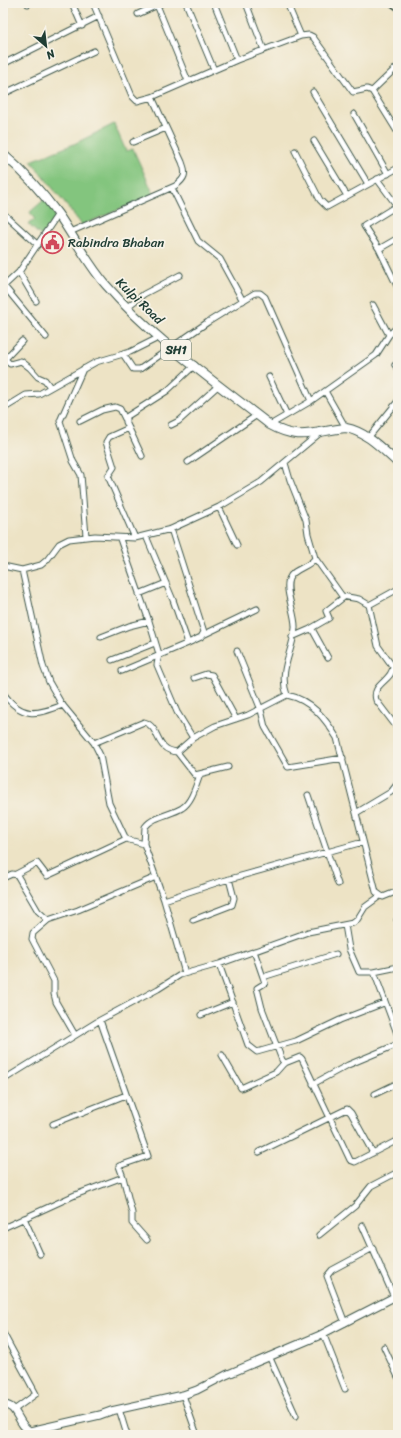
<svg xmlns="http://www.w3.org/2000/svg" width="401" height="1438" font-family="Sriracha,sans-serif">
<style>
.green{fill:#83c57e;stroke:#518159}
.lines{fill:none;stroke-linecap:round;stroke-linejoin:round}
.minor-casing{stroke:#3e564a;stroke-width:7}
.secondary-casing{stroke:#3e564a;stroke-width:9}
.primary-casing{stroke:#3e564a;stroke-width:10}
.minor{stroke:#fff;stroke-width:5}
.secondary{stroke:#fff;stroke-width:7}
.primary{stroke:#fff;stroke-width:8}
.rail{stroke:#1f3d34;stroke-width:1.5}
.labels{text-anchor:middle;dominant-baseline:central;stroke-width:3.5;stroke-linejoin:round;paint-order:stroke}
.shield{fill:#f7f3e8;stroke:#60746a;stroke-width:1}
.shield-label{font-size:12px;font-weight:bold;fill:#1f3d34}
.poi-label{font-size:13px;fill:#1f3d34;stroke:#f7f3e8;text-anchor:start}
.street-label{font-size:13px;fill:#1f3d34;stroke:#f7f3e8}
</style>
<rect width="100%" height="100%" fill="#f7f3e8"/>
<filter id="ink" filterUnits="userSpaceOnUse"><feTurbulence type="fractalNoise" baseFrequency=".025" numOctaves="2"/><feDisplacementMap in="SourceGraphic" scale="8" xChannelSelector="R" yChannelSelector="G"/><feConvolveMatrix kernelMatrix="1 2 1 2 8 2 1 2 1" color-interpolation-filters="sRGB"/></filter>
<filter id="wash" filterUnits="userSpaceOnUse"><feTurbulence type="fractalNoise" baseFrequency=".012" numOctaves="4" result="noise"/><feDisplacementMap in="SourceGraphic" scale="16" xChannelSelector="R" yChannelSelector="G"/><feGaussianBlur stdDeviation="0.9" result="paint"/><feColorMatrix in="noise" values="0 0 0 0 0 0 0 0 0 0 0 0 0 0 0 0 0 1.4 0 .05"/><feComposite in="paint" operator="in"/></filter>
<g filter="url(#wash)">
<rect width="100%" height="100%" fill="#ede3c5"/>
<!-- green -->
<path class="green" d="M114,124L126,151L133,149L154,195L82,225L31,161L74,144Z
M45,199L54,210L55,218L41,236L28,224L35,220L30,212Z"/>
</g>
<g filter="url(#ink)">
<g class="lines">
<defs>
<path id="minor" d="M28,3V4
M72,3L82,26
M93,3L132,96L137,101L152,97L214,70L186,3
M214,3L237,60
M246,3L264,50
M287,3L301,36
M157,5L188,81
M138,14L162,3
M3,64L99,16
M214,70L237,60L301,36L309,35L313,37L353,92L367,89L372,91L398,133
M372,91L398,66
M313,92L368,184
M3,94L94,51
M354,114L388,174
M314,141L347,196
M133,142L166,128
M295,151L320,200L327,207L398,168
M377,179L397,206
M172,188L198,241L220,259L243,301
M398,205L364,226L379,249L398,288
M3,213L38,245
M70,232L175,186C185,179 187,174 182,162L152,97
M379,249L398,238
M19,272L36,301
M4,286L46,337
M3,287L19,272L58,214
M373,305L389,335
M127,307L144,294L180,275
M123,354L133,369H140L208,322L255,293H260L265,297L311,401
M3,357L10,364L21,361L30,368L38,377L45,380L50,387
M5,359L22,341
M395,365L398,368
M83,369L60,421L73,461L81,475L86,536
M269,377L287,415
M325,391L346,428
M3,409L26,395L39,394L96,362L130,352L160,337
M80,421L102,410L115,407L120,409L125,419
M171,425L179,421L219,385
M270,425L311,401L376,355L389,335L398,326
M129,428L109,437L106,442L114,467L108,476L135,538
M368,438L398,401
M142,456L126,422V417L167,391L195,365
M188,462L257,415
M285,463L290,480L306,520L308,534L315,558C309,568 293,568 289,579C284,591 296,614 295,628C293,651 278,671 287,695C311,700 325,718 337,738L376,892L383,897L398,891
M219,507L237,545
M171,529L204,632L201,637L186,644
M120,539L149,621L159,654L157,665L177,712L193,738
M315,558L342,596L359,599L369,605
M3,566L22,570L41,565L47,560L59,544L69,539L95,536L135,538L171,529L219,507L261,482L320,433
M22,570L43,666L49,682L61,703L94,743L100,755L109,803L126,839L144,844
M139,594L166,583
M369,605L378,646L393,667C392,681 371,684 376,700L398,729
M369,605L398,589
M310,629L329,618L326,611L344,597
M203,635L257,609
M101,637L129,626L149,621
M292,637L308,630L312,629L328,658
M237,651L261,710L265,727L288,767L343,758
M112,660L155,643
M122,671L186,644L187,640L173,600L146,536
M194,678L206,674L212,675L236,719
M3,693C22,719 36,715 63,705
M94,743L144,722C161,727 154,750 177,752L193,738L215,726L248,715L287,695
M177,752L195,775L228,767
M308,795L338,884
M356,813L391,792L398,783
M16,874L37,863L47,876L126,839
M3,878L12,874L17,875L38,911L48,920L78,910L156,877
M164,900L219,882L363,842
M48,920L33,933L32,939L54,981V994L56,1002L75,1035
M193,920L232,905L234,898L229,879
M397,920L398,922
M345,925L349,949L359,972H374L398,967
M254,951L263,977
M336,954L263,977L265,983L257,988L262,1008L282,1060L285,1063L300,1057L302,1059L350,1160L355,1162L398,1140
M219,964L248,1045L257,1052L296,1041L340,1020L384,1003
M374,972L398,1036
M185,973L164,900L144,844L145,827C153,816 171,815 182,808C192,802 196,785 200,775
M201,1015L233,1002
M100,1020L148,1156L119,1166L123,1177
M222,1055L241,1088L276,1072L284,1063
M3,1080L100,1020L158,989L180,975L219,964L308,932L353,923L357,920L365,907L380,896
M313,1084L348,1065L398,1044
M375,1094L398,1083
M53,1124L126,1095
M259,1152L347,1109L351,1113L373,1153
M24,1218L40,1254
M362,1225L394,1297
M3,1228L75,1195L123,1177L132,1213V1223L147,1240
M319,1235L355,1206L371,1186L398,1172
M345,1323L327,1276L332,1270L373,1248
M3,1333L36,1394L14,1410
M323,1333L345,1389
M384,1347L398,1377
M269,1356L296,1416
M183,1395L197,1435
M119,1409L127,1435"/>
<path id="secondary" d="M3,1405C18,1404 17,1425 30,1431L100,1415L111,1411L183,1395L197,1390L226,1375L318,1336L398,1295"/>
<path id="primary" d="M3,154C24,172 42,192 58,214C74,237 87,263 106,285C152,338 215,382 270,425C300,442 314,431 346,428C367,432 382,449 398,463"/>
</defs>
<!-- minor casing -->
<use href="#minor" class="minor-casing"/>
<!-- secondary casing -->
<use href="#secondary" class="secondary-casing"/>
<!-- primary casing -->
<use href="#primary" class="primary-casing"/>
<!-- minor -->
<use href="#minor" class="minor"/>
<!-- secondary -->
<use href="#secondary" class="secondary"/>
<!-- primary -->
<use href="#primary" class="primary"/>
<!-- rail -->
<path class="rail" d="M386,3L398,11"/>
</g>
</g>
<!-- icons -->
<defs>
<symbol id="civic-ring" viewBox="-11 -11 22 22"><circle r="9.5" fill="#f7f3e8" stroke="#d1495b" stroke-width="1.5"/><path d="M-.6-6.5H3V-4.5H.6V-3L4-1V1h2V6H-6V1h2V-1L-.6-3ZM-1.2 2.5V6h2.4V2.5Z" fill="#d1495b"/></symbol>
</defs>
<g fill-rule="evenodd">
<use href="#civic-ring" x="40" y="230" width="25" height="25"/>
</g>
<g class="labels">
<!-- shield labels -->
<rect class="shield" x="161" y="340" width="30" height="20" rx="3"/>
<g class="shield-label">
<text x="176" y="350">SH1</text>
</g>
<!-- poi labels -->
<g class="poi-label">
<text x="68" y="242">Rabindra Bhaban</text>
</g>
<!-- street labels -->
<g class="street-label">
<text transform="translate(140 301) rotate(44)">Kulpi Road</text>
</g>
</g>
<!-- margin -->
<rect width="401" height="1438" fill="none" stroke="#f7f3e8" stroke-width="16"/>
<!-- north arrow -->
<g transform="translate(46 46) rotate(152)" stroke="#f7f3e8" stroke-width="3" paint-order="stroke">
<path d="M0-3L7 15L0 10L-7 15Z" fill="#1f3d34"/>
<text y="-6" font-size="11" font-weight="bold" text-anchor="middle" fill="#1f3d34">N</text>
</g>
</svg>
